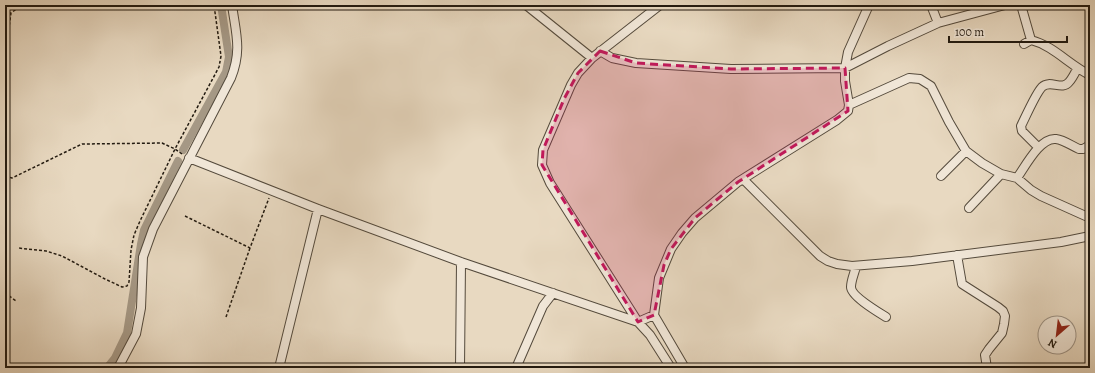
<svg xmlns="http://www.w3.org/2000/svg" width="1095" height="373" font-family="Alegreya,serif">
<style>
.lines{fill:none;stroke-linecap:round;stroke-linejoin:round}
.canal{stroke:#a59885;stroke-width:8}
.minor-casing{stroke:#544a3c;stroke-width:10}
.path{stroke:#221a10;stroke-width:1.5;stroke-dasharray:3 2;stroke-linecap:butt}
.minor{stroke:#f0e6d7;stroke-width:8}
.marked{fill:#c2185b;fill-opacity:0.2;stroke:#c2185b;stroke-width:3;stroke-dasharray:8 5;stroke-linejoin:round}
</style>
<rect width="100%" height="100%" fill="#e8d9c1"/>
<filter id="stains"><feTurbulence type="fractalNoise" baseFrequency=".005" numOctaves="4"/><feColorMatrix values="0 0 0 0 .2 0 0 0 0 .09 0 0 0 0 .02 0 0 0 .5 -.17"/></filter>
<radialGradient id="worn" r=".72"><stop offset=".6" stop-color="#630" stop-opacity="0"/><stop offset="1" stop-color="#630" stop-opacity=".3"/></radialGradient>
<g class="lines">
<!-- canal -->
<path class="canal" d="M183,150L226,72L229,57L221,5
M107,368L115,358L127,333L141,244L144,230L178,161"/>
<defs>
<path id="minor" d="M526,5L592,58
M660,5L592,58L578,73L571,85L543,150L542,165L550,183L638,322L650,335L671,368
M931,5L938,23
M1021,5L1031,40
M1024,44L1031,40C1054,46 1069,65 1090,75
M600,51L612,58L636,63L731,69L845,68L888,46L938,23L1005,5
M849,105L909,78L920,79L931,86L949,122L966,151L982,163L1001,174L1017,178L1031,190L1041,196L1090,218
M1038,147L1022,131L1021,126C1026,116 1036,93 1042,87C1050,79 1062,91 1069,82C1072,79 1075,73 1077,69
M189,158L318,209L461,262L638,322L654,315
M941,176L966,151
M1017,178C1025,167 1040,137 1056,139C1064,140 1072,146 1079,149H1083L1090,145
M743,179L820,256L828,261L837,264L852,266L912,261L1061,242L1090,236
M969,208L1001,174
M957,255L962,284L998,307L1003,311L1005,316L1004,324L1002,333L989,349L985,355L987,368
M856,266C855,272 851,280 851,287C851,296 878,312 886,317
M118,368L136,334L141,308L143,257L153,229L231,78C242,50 236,34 232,5
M279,368L318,209
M460,368L461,262
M516,368L543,306L553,293
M685,368L654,315L659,278L671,249L682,233L695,218L738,182L837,120L848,111L849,105L845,81V68L848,52L869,5"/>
</defs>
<!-- minor casing -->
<use href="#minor" class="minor-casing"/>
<!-- path -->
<path class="path" d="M5,13H11
M5,55L11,13L22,5
M182,154L175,149L219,67L221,56L214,5
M5,176L12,178L82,144L162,143L175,149L140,221L134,235L131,250L129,282L127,286L122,287L105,279L62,256L46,251L18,248
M185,216L250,248L269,198
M5,293L16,301
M226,317L250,248"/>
<!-- minor -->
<use href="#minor" class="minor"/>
</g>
<!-- marked area -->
<path class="marked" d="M600,51L636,63L731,69L845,68L848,111L738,182L695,218L671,249L664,265L654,315L638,322L542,165L543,150L564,99L578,73Z"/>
<!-- margin -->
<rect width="1095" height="373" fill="none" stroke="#e8d9c1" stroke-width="20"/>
<rect x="6" y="6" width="1083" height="361" fill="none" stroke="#221a10" stroke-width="2"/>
<rect x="10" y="10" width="1075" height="353" fill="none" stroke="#221a10"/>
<!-- north arrow -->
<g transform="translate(1057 335) rotate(208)"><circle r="19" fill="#f0e6d7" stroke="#9e9487"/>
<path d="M0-3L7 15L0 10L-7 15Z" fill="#8f2418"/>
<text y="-6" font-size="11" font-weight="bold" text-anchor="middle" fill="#221a10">N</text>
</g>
<!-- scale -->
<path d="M949 36v6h118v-6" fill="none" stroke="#221a10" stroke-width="2"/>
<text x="955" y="36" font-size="12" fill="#221a10" stroke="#f0e6d7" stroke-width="3" paint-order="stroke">100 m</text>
<rect width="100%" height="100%" filter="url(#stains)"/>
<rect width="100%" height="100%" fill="url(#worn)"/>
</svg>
